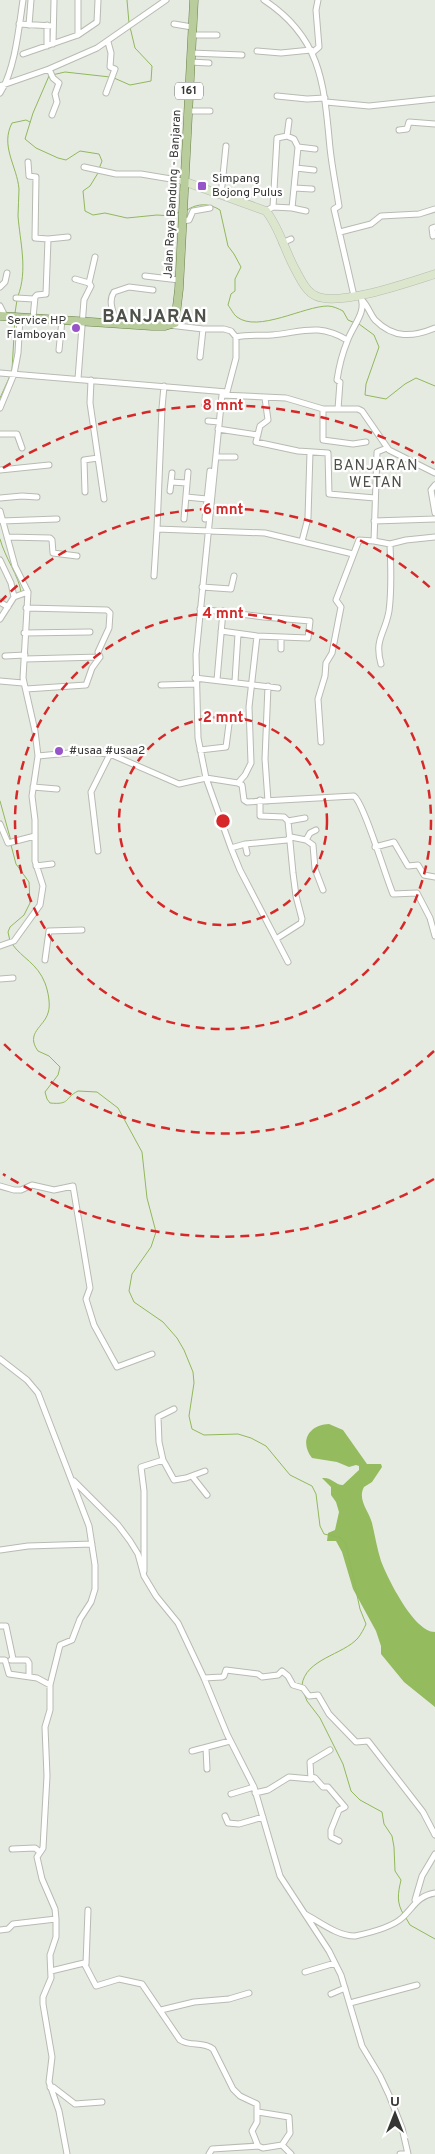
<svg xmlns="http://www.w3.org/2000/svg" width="435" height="2154" font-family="Overpass,sans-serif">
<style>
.forest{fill:#94bb5e}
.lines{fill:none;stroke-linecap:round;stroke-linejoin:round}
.stream{stroke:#91b85b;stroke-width:1}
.street-casing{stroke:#b7bbb2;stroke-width:7}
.secondary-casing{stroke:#b7bbb2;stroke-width:9}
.primary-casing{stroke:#6b824b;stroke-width:9}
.street{stroke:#fff;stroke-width:5}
.secondary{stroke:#dbe6cd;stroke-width:8}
.primary{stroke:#b8cd9b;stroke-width:8}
.ring{fill:none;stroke:#d62828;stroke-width:2.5;stroke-dasharray:9 6}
.poi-dot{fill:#9754c9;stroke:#fff;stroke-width:2}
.labels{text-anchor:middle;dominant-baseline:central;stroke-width:4.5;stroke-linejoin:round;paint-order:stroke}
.shield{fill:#fff;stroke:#727371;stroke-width:1}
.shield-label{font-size:11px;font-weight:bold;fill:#363734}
.poi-label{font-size:12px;fill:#363734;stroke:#fff;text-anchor:start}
.street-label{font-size:12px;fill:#363734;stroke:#fff}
.quarter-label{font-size:15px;letter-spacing:1px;fill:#4d5149;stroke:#fff}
.district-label{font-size:18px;font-weight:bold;letter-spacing:1px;fill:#4d5149;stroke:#fff}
.centre{fill:#d62828;stroke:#fff;stroke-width:2.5}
.ring-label{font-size:15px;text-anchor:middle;font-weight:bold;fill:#d62828;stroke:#fff;stroke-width:4.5;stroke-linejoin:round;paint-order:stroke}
</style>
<rect width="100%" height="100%" fill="#e6ebe2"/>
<!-- forest -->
<path class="forest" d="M329,1424L343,1430L367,1464H381L382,1467L372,1482L364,1487C357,1500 369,1511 372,1523C375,1536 377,1548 381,1561C388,1579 414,1632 435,1632V1707L404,1682L381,1654V1646L376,1631L353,1589L342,1552L336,1541H327L328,1533L335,1530L339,1512L336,1502L331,1495V1487L322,1478C332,1477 335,1485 343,1485L359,1470V1466L356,1465L349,1467L337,1462L312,1458C299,1441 309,1425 329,1424Z"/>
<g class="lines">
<!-- stream -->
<path class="stream" d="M127,0L129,23
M52,75L65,72L110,77
M49,76L33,113L25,139L36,148L58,158L66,160L80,151L99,154L102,161L99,169
M114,78L130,85L151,81L152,66L135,48L130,27
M98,173L90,186L83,191L85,211L93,215L105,213L127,218L157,215L172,216L179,212
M187,210C198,203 209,203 220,210L228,246L234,254L241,267L235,279V291L231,294L228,305C231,309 234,315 237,317C258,333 304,306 328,306C333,306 339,309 343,311L348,320L355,323
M18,296C28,270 20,242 18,216C18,207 19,198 19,189C17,166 0,146 12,123L26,120L30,122
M15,313L17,300
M359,324L374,335L379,347L366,384L365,395L386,399L405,384L416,378L435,386
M12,370L15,319
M0,398L10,376
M0,539C5,558 19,576 21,592
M0,801L11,841
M10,941L8,932L10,927L24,915L30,903L29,882L16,864L11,845
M12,944C23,959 37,963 45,983C48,991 51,1005 48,1013C44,1027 25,1033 38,1051L49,1056L60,1067L58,1075L45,1092L47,1099L50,1103C71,1105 64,1098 78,1091L97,1092L118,1108L142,1152L147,1198L156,1232L151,1247L132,1274L129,1291L134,1302L163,1322L177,1338L184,1350L193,1372L194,1383L189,1416L192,1429L204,1435L238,1434L251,1438L266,1446L290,1475L312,1486L316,1494L320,1526L324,1534L341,1538L346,1544L360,1609L366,1624C364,1629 361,1634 358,1638C343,1655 305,1659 302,1685
M303,1691L307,1701L320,1718L343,1764L351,1791L360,1800L382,1812L384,1824L392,1836L394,1847L395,1871L401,1880C398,1893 396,1903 404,1915
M406,1918L410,1925L435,1939"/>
<defs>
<path id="street" d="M264,0C322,38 324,85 330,148C332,167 336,187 339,206L334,209L354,296
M19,24L53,26
M174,24L192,27
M29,25L31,0
M47,25V46
M78,35L97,22L98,0
M192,35H217
M53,44L54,0
M257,51L281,53L311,50
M191,53L242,55
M312,53L319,47L316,10L318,0
M23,54L78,35V0
M190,62L209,63
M49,69L53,78L59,83L55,94L57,102L52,115
M0,86L49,69L97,48L166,0
M0,93C15,70 19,27 23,0
M106,93L115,69L110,67L111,53L108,42
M277,96L307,99L325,98
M326,102L369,106L435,99
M188,111H210
M399,130L407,129L409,122L435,124
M298,147L315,149
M28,162L29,176L36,177L35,238L48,239L46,294L37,295L35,297L33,318
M84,167L116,174H141L183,181
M296,168L314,170
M294,188L312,189
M221,195L226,146
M273,207L277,138L287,136
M292,208L306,211
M266,211L273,207L292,208L298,147L294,139L287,136L289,121
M183,221L189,220L193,211L210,208
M340,232L371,224L381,216L419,214L435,209
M433,236L432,228L435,227
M48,239L68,237
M282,243L291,239
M145,276L179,280
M75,279L89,283L91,286L84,300L78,379
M89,283L95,257
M0,287L5,282L7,273
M16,298L34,299
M362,300C368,306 370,314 375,320C394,339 413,337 435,328
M0,306L5,316
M115,324C115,312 107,303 114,292L129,287L153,290
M169,325L203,329H224L231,331L236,337V358L227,392L222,395L196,655L198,738L206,778L231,848L240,870L288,962
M236,337C248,334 260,336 272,335C303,332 318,323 347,340
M59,350L62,320
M200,357L203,329
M0,373L227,392
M91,380L90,403L104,499
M164,386L162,408L157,529L265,533L353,554
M222,395L286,398L323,409H358L362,411L389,450L435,473
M265,398L268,420L260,426L256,442L298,451L328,453L329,494L375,498
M0,408L14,374L18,353L20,317
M323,409V440L353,444L366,442
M338,409L340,382L337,380C339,367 342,354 347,342C352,326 368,312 360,295
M208,421L219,422
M218,429L258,435
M0,434H17L22,448
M216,457H235
M0,470L49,465
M171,482L187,483
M435,485L431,490L435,513
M170,491L172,473
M85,492L84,460L98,458
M186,497L207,499
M0,498L22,496L37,497
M0,511L15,566L28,592L23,678L35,731L38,756L32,796L35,820V861L43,886L40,905L14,941L0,946
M184,519L188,472
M205,519L210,471
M2,521L57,519
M374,521L435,519
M7,537L50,538L52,540L53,553L77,556
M302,541L308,518L310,452
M374,541L390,544C391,567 392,589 389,611C385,634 374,639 381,664
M390,544L406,540L435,537
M0,560L11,583L14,597
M154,576L157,529
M202,587L231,589L234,576
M0,602L8,607
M200,609L264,617L310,621L308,638L257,636L221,631
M0,619L14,597L28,592
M24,633L90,632
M281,638V649
M5,656L25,655
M25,659L100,657
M195,678L278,688
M217,680L223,611
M0,681L23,683
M235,681L238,634
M161,685L196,684
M268,686L265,759L268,801
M26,689L86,685L92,668L100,657L98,652L109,628L110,613L107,610L26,608
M321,742L318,699L325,676L326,663L332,653L341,607L336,600L359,540L374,541L377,452L387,448
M200,750L226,747L229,724
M38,756L80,752L110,754L179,784L206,778L238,783L242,785L244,800L247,802L354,796C364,803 386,878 393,894L417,893L430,918L435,936
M238,783L245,775L251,763L249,707L257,636
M33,787L57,789
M260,800V816L284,817L288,821L293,873L296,896L302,919L301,923L276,939
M288,821L305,818
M0,824L8,843L35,836
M306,840L310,833L316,830
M375,847L394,842L408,866L418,865L424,875L435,877
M231,848L245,844
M98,851L91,792L110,754
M247,853L245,844L287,840L291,837L306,840L313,845L315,869L323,890
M36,866L52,864
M45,960L49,931L82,930
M0,979L13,978
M0,1186L14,1190H21L32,1185L54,1190L73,1186L90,1288L86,1299L94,1325L117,1367L152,1354
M0,1359L27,1380L38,1393L89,1526L95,1565V1589L91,1602L80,1619L72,1640L60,1645L50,1685V1710L45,1727L47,1776L43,1848L37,1857L42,1879L55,1909L56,1919V1937L50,1955L51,1978L43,1997V2004L52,2057L49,2082L59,2111L67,2154
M163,1460L174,1480L186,1478L205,1471
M192,1476L207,1495
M74,1481L118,1525L130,1541L138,1554L144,1576L156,1596L178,1623L204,1678L227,1734L254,1787L280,1876L329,1951L341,1975L362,2046L380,2076L389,2095L402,2128L408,2154
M0,1550L28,1546L92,1544
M144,1571V1491L141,1467L163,1460L159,1442L158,1417L174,1409
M0,1626H6L13,1659
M0,1660H5L9,1674L37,1678L50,1685
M11,1660H27L29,1663V1676
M204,1678L222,1677L224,1676L226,1670L258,1674L262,1677L278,1675L282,1671L288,1676L293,1685L303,1688L309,1696L318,1695L329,1714L356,1742L368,1741L423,1812L435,1835
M206,1748L207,1769
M192,1751L230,1741
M311,1777L315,1778L323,1787H328L345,1807L339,1810L331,1830V1837L339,1841
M255,1793L268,1790L289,1777L311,1779L310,1762L330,1750
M231,1794L254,1787
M225,1816L228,1823L239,1824L263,1817
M12,1849L35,1848L40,1852
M415,1900L422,1876L435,1854
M305,1914C320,1922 337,1936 355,1936C369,1933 391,1928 402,1918C414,1907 417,1896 435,1893
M0,1930L8,1929L13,1924L56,1919
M86,1964L88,1910
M51,1971L84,1963L96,1986L119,1979L142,1984L180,2040C190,2047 203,2041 213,2049L233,2089L240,2096L257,2104V2122L252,2131L258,2146L263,2148L282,2145L291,2154
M305,1972L335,1963
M331,1994L345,1988
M350,2003L417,1985
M161,2010L194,2002L229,1999L249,1993
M50,2087H53L75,2104L102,2102
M258,2112L289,2117L290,2133L282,2145
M209,2154L212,2149L258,2146
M400,2154H408"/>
<path id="secondary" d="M183,181L266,211C279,227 285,251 295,269C300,278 306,292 316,296C339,307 410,282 435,274"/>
<path id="primary" d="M0,316L152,326H165L175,323L179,289L194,0"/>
</defs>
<!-- street casing -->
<use href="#street" class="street-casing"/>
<!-- secondary casing -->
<use href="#secondary" class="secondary-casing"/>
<!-- primary casing -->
<use href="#primary" class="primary-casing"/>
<!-- street -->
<use href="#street" class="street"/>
<!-- secondary -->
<use href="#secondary" class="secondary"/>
<!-- primary -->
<use href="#primary" class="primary"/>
</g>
<!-- distance rings -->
<g class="ring">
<circle cx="223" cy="821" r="104"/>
<circle cx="223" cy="821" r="208"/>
<path d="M434 1051A312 312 0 0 1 0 1040M0 602A312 312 0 0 1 434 591"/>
<path d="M434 1179A416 416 0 0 1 3 1174M3 468A416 416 0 0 1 434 463"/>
</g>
<!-- markers -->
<g class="poi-dot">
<rect x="197" y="181" width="10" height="10" rx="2.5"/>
<circle cx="76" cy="328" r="5"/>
<circle cx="59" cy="751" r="5"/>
</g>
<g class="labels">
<!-- shield labels -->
<rect class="shield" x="175" y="82.5" width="28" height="17" rx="4"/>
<g class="shield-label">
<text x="189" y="91">161</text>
</g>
<!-- poi labels -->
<g class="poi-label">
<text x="212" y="179">Simpang<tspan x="212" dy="14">Bojong Pulus</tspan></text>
<text x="66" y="321" text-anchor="end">Service HP<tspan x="66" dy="14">Flamboyan</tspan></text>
<text x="69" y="751">#usaa #usaa2</text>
</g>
<!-- street labels -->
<g class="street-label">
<text transform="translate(173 194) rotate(-87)">Jalan Raya Bandung - Banjaran</text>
</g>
<!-- quarter labels -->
<g class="quarter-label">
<text x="376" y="466">BANJARAN<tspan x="376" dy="17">WETAN</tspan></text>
</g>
<!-- district labels -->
<g class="district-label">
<text x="155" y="317">BANJARAN</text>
</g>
</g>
<circle cx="223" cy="821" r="8" class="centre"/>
<g class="ring-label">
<text x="223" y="410">8 mnt</text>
<text x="223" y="514">6 mnt</text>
<text x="223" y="618">4 mnt</text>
<text x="223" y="722">2 mnt</text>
</g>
<!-- north arrow -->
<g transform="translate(395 2114)" stroke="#ffffff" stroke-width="4" paint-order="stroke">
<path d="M0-4L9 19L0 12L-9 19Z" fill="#363734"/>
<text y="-8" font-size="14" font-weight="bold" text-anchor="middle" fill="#363734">U</text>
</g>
</svg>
